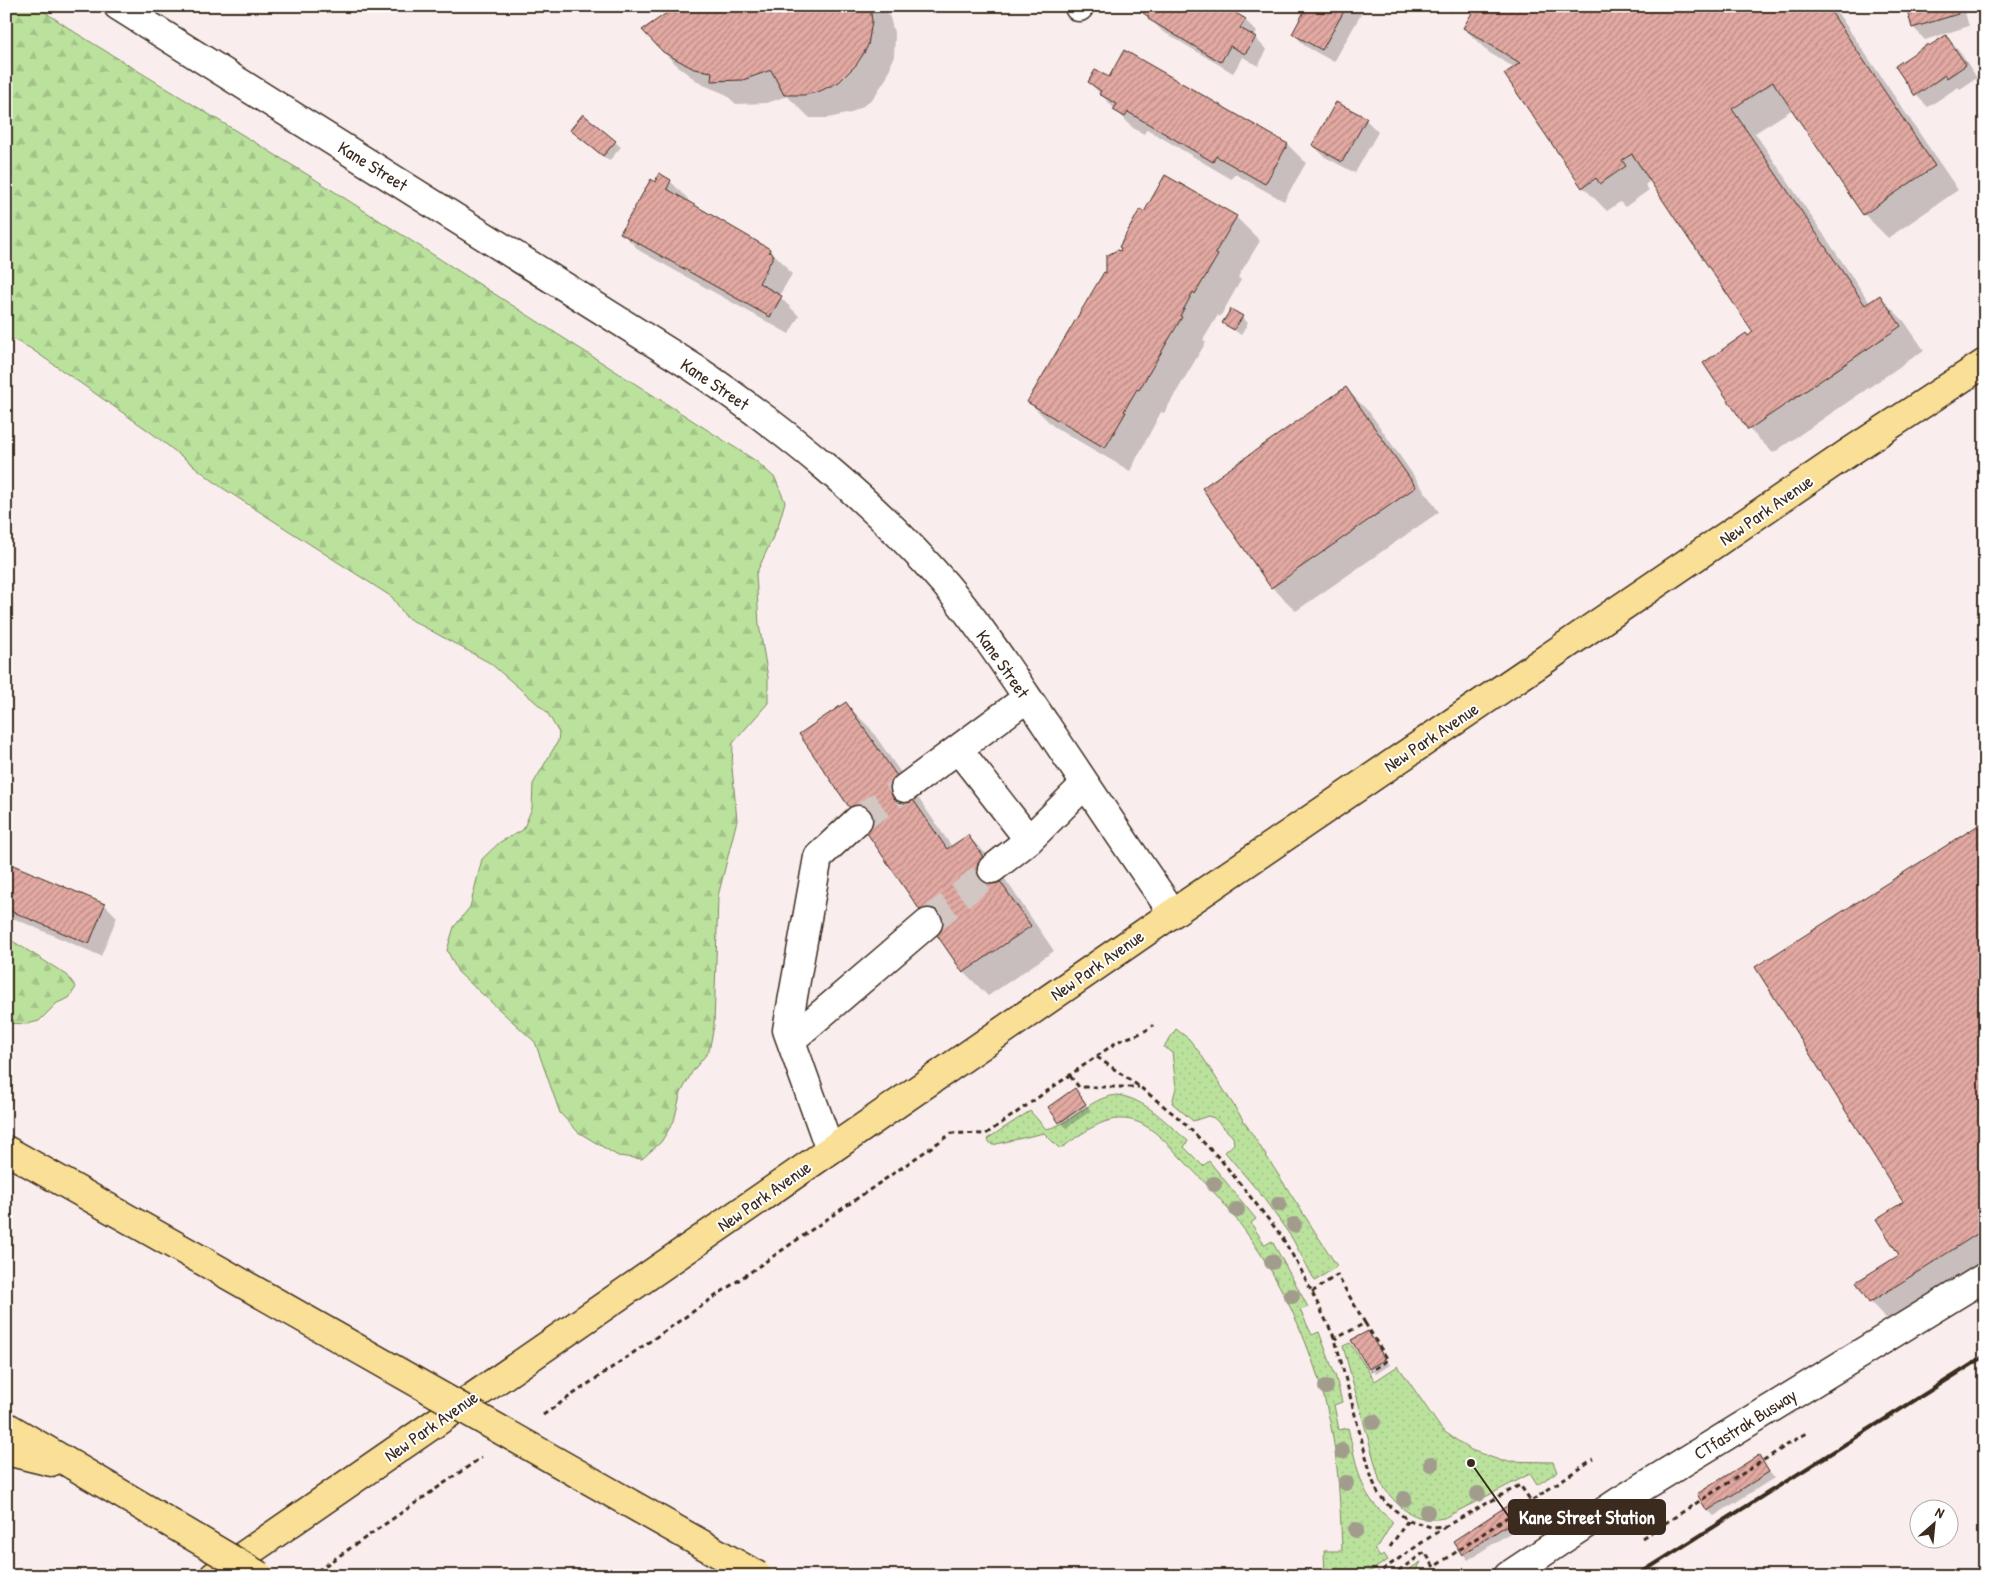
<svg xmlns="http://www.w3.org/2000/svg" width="1991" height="1582" font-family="'Patrick Hand',sans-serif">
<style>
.grass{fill:url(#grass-dots);stroke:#7b865e}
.forest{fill:url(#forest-firs);stroke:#7b865e}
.shadow{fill:#0003}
.building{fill:url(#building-hatch);stroke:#3b2a1e}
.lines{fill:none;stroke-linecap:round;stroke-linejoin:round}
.minor-tunnel{stroke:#d3c7c4;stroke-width:28;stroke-dasharray:28 14;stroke-linecap:butt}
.minor-casing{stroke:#3b2a1e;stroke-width:31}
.major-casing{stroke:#3b2a1e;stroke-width:31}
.highway-casing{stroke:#3b2a1e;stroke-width:31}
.path{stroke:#3b2a1e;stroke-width:3;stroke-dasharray:5 4;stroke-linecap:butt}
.minor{stroke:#fff;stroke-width:28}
.major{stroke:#fadf96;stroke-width:28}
.highway{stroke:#fadf96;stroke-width:28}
.rail{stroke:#3b2a1e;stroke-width:4}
.highway-bridge-casing{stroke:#3b2a1e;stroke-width:31;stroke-linecap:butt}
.highway-bridge{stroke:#fadf96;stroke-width:28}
.tree{fill:#a29c8d}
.labels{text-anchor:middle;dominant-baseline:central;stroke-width:4;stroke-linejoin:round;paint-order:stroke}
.street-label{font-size:18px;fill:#3b2a1e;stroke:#fff}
.leader{fill:none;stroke:#3b2a1e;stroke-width:2}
.callout-dot{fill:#3b2a1e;stroke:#fff;stroke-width:2}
.callout{fill:#3b2a1e;stroke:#3b2a1e;stroke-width:2}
.callout-label{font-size:19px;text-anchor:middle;font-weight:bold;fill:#fff}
</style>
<defs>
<pattern id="grass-dots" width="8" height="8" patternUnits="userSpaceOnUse" patternTransform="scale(1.25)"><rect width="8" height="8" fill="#bbe29d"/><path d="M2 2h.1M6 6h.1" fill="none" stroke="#a2c287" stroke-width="1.8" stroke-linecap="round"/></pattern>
<pattern id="forest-firs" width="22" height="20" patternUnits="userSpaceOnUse" patternTransform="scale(1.25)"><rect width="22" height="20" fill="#bbe29d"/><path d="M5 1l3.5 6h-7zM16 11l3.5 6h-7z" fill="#a2c287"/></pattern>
<pattern id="building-hatch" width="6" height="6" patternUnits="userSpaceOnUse" patternTransform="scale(1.25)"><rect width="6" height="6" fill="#e3a9a3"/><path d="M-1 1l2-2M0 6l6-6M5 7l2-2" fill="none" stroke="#b98a84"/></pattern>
</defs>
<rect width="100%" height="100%" fill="#f9eeed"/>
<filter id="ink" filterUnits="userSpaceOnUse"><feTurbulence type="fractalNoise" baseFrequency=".02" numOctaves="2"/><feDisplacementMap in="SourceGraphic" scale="10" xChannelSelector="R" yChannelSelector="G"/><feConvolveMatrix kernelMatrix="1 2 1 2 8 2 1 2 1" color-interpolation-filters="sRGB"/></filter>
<g filter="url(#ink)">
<!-- grass -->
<path class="grass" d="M1176,1029L1189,1039L1200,1053L1337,1266L1315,1281L1292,1238L1262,1196L1225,1152L1234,1144L1233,1137L1214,1118L1208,1116L1193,1121L1172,1103L1176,1088L1172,1052L1164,1047Z
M1117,1095C1146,1099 1166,1123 1188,1141L1184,1147L1203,1166L1209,1161L1213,1166L1256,1219L1251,1223L1265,1245L1272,1241L1308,1307L1300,1310L1312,1335L1319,1332L1336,1378L1342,1402L1334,1405L1339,1430L1348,1428C1354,1451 1357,1480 1371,1500C1377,1508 1385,1515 1393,1522L1379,1545L1374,1549L1380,1557L1384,1554L1388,1560L1369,1572L1371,1576H1325L1324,1551H1342C1340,1500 1338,1447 1324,1397C1305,1330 1273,1263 1228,1209C1215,1192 1199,1177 1185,1162C1171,1148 1154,1127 1135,1121C1106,1112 1082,1134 1060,1149L1044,1133L992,1145L987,1139L1030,1111L1046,1129C1076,1123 1087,1098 1117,1095Z
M1350,1343L1375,1381L1398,1366L1442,1430L1471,1450L1502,1461L1553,1462L1557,1472L1537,1485L1530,1474L1444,1518C1414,1524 1396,1506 1380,1482L1343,1346Z
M1421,1562L1412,1576H1398Z"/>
<!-- forest -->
<path class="forest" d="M6,6H36L76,33L313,178L756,461L775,478L785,502L778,526L756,574L759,625L768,677V703L733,743L732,768L737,820L718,896L714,1026L709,1051L692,1072L680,1095L674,1121L661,1142L642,1159L618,1156L578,1132L560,1113L535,1042L458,972L447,950L454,927L470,907L482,859L500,842L523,830L532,808L533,784L558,741L559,733L547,712L490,663L406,617L392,597L221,487L149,431L30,348L6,336Z
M6,937L67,975L76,987L69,998L57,1003L39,1021L27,1024L6,1023Z"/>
<!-- shadow -->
<path class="shadow" d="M679,6H884L890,18L895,36L894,56L887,77L874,97L863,106L851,113L828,118H810L787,96L767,103L736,104L725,94L701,84L681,69L656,45Z
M1308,6L1365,7L1334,62L1305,46L1293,33Z
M1440,6H1456L1452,13Z
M1478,6H1833L1958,190L1888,238L1864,214L1793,109L1755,133L1870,303L1880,297L1904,321L1924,350L1773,453L1749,429L1748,337L1755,332L1651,180L1645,185L1649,190L1625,207L1620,202L1607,211L1583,187L1515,68L1488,52L1464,28Z
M1907,6H1963L1969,26L1925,40L1913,27Z
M1144,12L1245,20L1257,32L1254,37L1267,50L1258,66L1243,57L1233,73L1162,31Z
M1946,36L1958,49L1977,78L1960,89L1958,87L1928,107L1916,95L1929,48Z
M1125,52L1288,145L1306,163L1284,201L1235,174L1231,179L1147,129L1144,134L1133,128L1089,82L1110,78Z
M1366,120L1378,132L1355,173L1325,157L1313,145Z
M577,136L615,142L621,147L609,161Z
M670,181L688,199L687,202L770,250L788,268L787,270L792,274L779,296L799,316L789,334L640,251L622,233L655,183Z
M1144,214L1236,217L1260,241L1238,277L1241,280L1220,317L1218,315L1203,340L1206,342L1164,413L1161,412L1130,471L1053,426L1029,402L1108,275Z
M1242,317L1248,323L1241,335L1224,323Z
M1346,389L1370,413L1439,512L1296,611L1272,587Z
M846,704L870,728L952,847L968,836L992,860L1054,951L988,996L964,972Z
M1985,823V1268L1894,1326L1870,1302L1901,1255L1905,1202Z
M6,864L105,905L117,917L101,956L6,915Z
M1075,1090L1091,1111L1066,1128L1050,1108Z
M1368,1332L1373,1338L1390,1365L1376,1374L1370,1368Z
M1758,1457L1774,1478L1714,1516L1708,1510Z
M1513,1504L1527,1522L1468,1560L1463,1554Z"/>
<!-- building -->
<path class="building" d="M677,6H870L872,21L868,45L864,53L856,65L839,82L818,92L804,95H784L771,70L743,80L711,81L712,72L694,69L663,52L642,30Z
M1146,6H1224L1246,19L1240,28L1256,37L1245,54L1230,46L1221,62L1148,19L1149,17L1143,13Z
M1307,6H1347L1322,50L1292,34Z
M1476,6H1827L1935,166L1863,215L1773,82L1732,109L1865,305L1880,295L1901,326L1748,430L1703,363L1746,333L1748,336L1753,332L1693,244H1692L1632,154L1622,160L1626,166L1600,184L1596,178L1582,188L1504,74L1520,63L1463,28Z
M1906,6H1955L1958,14L1912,28Z
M1946,35L1966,65L1947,78L1945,75L1915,96L1895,66L1928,44L1929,46Z
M1124,50L1288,144L1265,184L1216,156L1213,162L1128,112L1125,117L1113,110L1117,104L1099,94L1101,91L1088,82L1095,70L1109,77Z
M1336,102L1367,118L1342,162L1312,145Z
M583,114L616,141L603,156L570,130Z
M659,173L671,180L667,189L770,249L769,252L774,255L759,283L782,296L770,317L620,233L651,179L655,182Z
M1165,175L1237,216L1215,253L1218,255L1195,294L1193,292L1180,316L1182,317L1139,390L1137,389L1124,411L1126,412L1105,448L1027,402L1104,272L1106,273V256L1117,250L1120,251L1121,248L1119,247L1140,209L1144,212Z
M1231,309L1243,316L1234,330L1222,323Z
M1346,387L1416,487L1271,588L1202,488Z
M846,702L947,849L968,835L1031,926L963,973L799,734Z
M1985,821V1229L1869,1303L1856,1282L1899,1255L1876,1219L1903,1202L1755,967Z
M6,862L105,904L89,944L6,909Z
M1075,1088L1086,1104L1059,1123L1048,1107Z
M1368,1331L1385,1359L1369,1369L1351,1340Z
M1759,1455L1769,1472L1707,1511L1697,1494Z
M1513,1502L1522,1515L1462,1555L1453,1541Z"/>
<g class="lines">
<!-- minor-tunnel -->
<path class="minor-tunnel" d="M858,820L905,788
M928,923L992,869"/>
<defs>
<path id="minor" d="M118,6L694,368C786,431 872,500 945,584C982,628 1014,678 1046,725C1088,788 1130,851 1173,913
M1079,7V6
M1027,698L958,749L1029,840
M905,788L958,749
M992,869L1029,840L1085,784
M791,1040L928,923
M830,1150L787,1030L818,857L858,820
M1508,1576L1620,1501L1985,1277"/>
<path id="major" d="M214,1576L1173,913L1848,453L1985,363"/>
<path id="highway" d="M6,1150L203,1261
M6,1426L74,1466
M6,1451L51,1462"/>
</defs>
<!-- minor casing -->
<use href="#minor" class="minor-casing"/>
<!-- major casing -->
<use href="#major" class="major-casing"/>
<!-- highway casing -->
<use href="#highway" class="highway-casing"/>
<!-- path -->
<path class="path" d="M1097,1057L1140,1087L1181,1120L1221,1160L1280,1234L1300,1268L1335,1339L1372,1479L1378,1493L1387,1504L1408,1520L1431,1527L1446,1526L1520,1485L1531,1501L1593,1459
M1070,1076L1079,1087H1139
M1312,1292L1337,1275L1365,1323L1335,1339
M1365,1323L1388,1360L1371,1371
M543,1415L952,1133L986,1134L1117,1042C1129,1036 1143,1035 1153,1025
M1642,1538L1806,1433
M1390,1547L1408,1520
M310,1576L482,1457
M1380,1576L1378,1573L1446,1526
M1391,1576L1425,1552L1434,1567L1531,1501"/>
<!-- minor -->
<use href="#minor" class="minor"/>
<!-- major -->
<use href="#major" class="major"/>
<!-- highway -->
<use href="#highway" class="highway"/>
<!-- rail -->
<path class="rail" d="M1636,1576L1985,1356"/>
<defs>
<path id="highway-bridge" d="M203,1261L758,1576
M74,1466L260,1576"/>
</defs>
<!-- highway-bridge casing -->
<use href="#highway-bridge" class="highway-bridge-casing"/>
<!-- highway-bridge -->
<use href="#highway-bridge" class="highway-bridge"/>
</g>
<!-- trees -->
<g class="tree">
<circle cx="1214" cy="1184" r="8"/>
<circle cx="1279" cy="1204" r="8"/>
<circle cx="1237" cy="1210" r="8"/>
<circle cx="1294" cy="1225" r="8"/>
<circle cx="1272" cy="1262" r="8"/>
<circle cx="1292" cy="1296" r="8"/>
<circle cx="1326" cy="1387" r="8"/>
<circle cx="1373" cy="1422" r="8"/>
<circle cx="1342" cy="1451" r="8"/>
<circle cx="1431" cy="1464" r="8"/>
<circle cx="1346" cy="1483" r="8"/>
<circle cx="1478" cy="1494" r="8"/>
<circle cx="1404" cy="1499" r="8"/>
<circle cx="1427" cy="1512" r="8"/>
<circle cx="1356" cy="1530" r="8"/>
</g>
</g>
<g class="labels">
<!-- street labels -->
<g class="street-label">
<text transform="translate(373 166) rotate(32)">Kane Street</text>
<text transform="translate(715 384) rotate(34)">Kane Street</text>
<text transform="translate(1766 510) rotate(-35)">New Park Avenue</text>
<text transform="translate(1003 664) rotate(55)">Kane Street</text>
<text transform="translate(1431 737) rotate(-34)">New Park Avenue</text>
<text transform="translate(1097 965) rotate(-35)">New Park Avenue</text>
<text transform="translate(764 1196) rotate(-35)">New Park Avenue</text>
<text transform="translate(1745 1424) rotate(-32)">CTfastrak Busway</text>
<text transform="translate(431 1426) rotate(-35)">New Park Avenue</text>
</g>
</g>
<!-- callouts -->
<path class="leader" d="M1471 1463L1509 1517"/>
<circle class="callout-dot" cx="1471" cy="1463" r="5"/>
<rect class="callout" x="1509" y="1500" width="156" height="34" rx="5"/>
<g class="callout-label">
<text x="1587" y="1524">Kane Street Station</text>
</g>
<!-- margin -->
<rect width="1991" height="1582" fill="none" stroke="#fff" stroke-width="25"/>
<rect x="12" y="12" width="1966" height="1557" fill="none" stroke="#3b2a1e" stroke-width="2" filter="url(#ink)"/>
<!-- north arrow -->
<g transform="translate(1934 1524) rotate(27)"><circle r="24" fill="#ffffff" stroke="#b1aaa5"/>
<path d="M0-4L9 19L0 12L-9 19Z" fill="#3b2a1e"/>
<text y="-8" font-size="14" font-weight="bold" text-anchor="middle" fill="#3b2a1e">N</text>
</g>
</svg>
